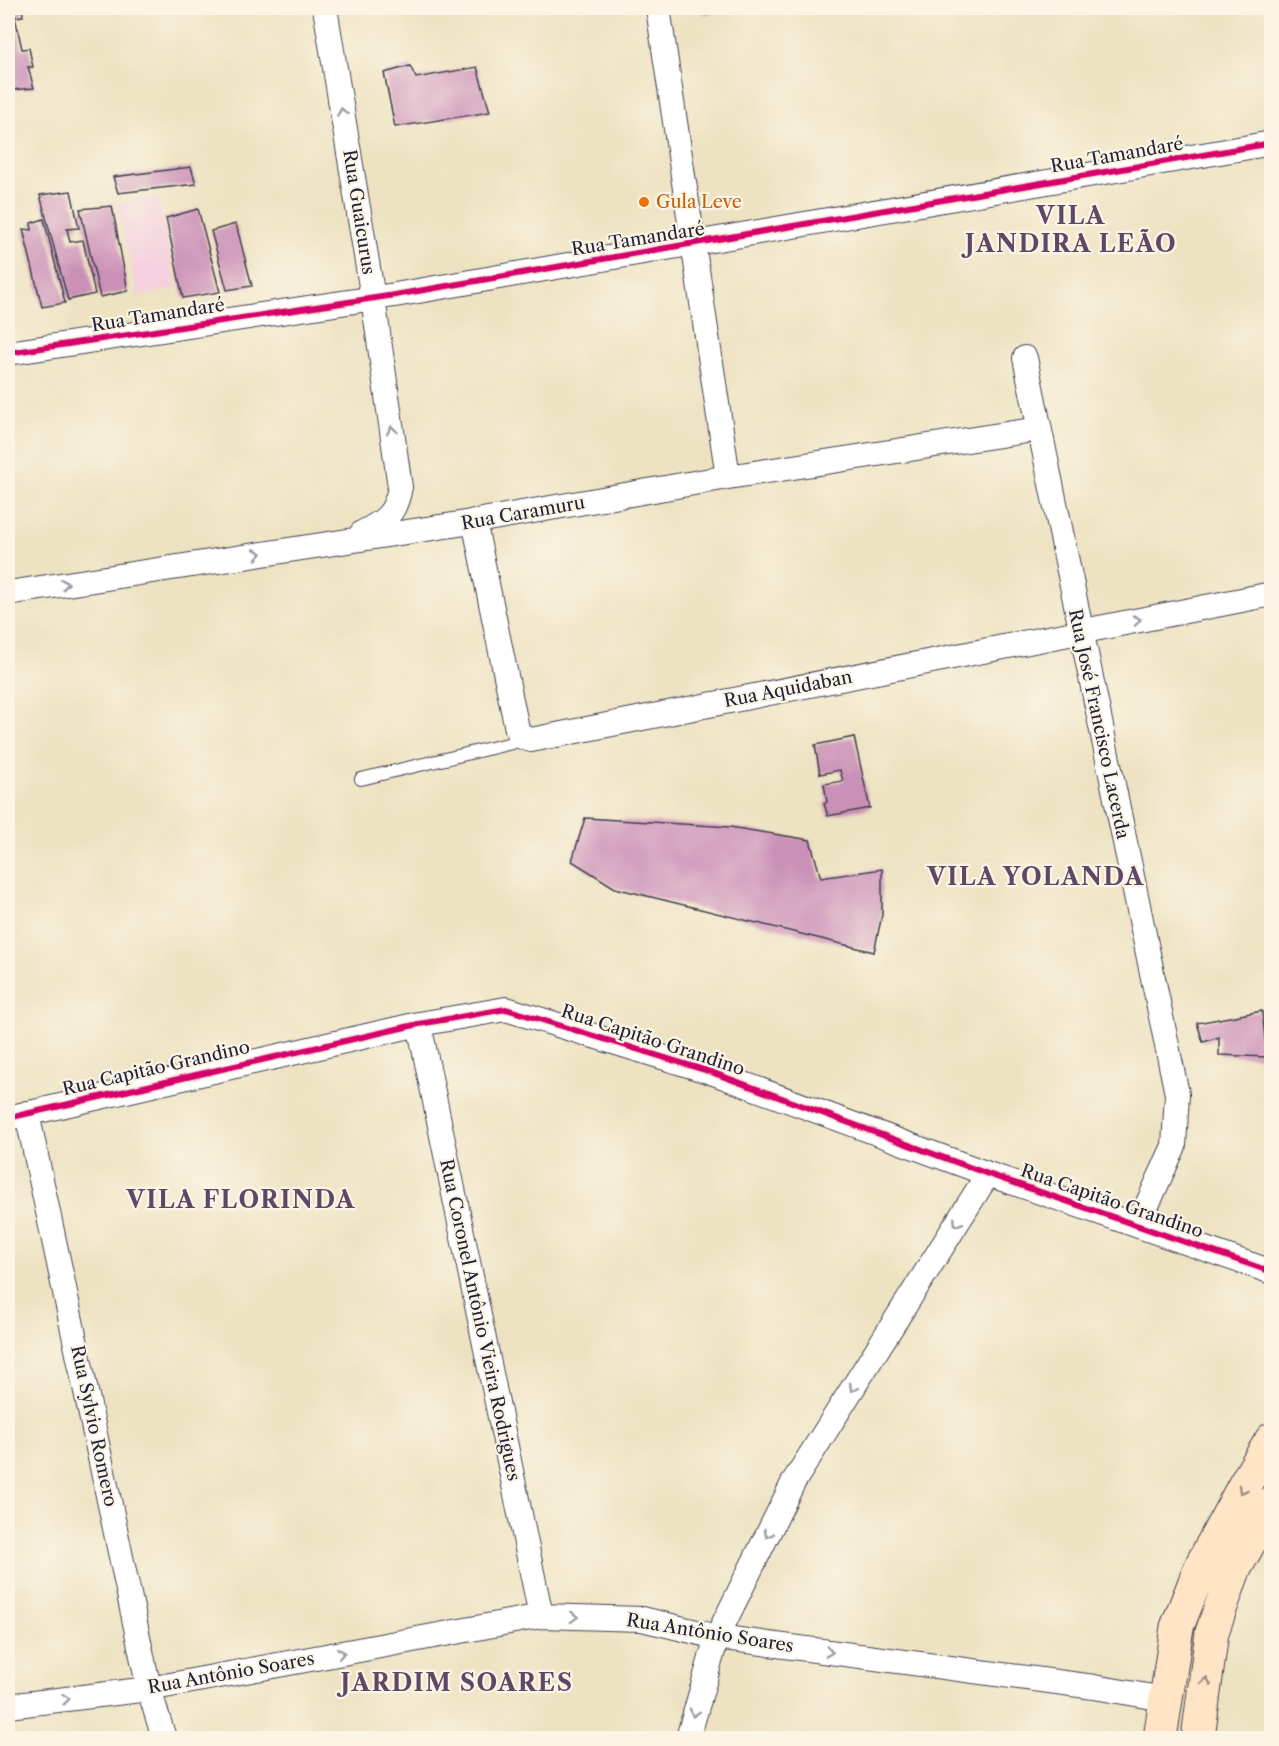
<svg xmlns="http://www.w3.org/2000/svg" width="1279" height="1746" font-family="'Libre Caslon Text',serif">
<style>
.built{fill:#f4cfde}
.building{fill:#cb90b7}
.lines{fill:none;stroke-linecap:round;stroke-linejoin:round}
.lane-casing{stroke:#403f4f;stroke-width:14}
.street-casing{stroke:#403f4f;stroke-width:26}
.secondary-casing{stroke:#403f4f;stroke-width:35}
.lane{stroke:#fff;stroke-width:12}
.street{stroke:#fff;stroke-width:24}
.secondary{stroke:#ffe4c6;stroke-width:33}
.cycleway-casing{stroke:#fcf5e5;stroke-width:10}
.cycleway{stroke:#d6006c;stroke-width:6}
.oneway{stroke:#9c9ca7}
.oneway2{stroke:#9c8d87}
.food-dot{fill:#e8710a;stroke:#fcf5e5;stroke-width:2}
.labels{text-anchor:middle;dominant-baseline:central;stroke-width:4.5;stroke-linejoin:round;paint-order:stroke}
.street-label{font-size:18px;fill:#22223b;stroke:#fcf5e5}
.food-label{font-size:18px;fill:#c56008;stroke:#fcf5e5;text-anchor:start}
.district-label{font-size:24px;font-weight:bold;letter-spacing:1.5px;fill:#5d4866;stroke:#fcf5e5}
</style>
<rect width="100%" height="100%" fill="#fcf5e5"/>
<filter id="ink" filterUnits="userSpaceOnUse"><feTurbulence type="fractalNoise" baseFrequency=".0167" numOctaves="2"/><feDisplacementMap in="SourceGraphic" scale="12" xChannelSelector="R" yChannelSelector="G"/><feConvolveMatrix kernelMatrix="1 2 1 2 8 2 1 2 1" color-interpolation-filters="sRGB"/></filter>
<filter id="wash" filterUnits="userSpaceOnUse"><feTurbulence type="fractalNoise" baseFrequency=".008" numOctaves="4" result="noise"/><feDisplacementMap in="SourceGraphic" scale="24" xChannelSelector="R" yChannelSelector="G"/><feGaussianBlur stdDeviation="1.35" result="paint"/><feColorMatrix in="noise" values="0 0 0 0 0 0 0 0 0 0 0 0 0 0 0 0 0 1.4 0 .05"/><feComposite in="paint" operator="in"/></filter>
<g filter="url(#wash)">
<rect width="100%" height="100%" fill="#ede2c1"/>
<!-- built -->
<path class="built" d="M158,197L177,288L138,296L116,203Z"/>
<g id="blocks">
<!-- building -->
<path class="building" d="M8,8H22L23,16L15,17L22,49L29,48L33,67H28L34,88L12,90L10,83L8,84Z
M703,8H738V9L704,14Z
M410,66L416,78L477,67L490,112L395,127L384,73Z
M191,167L196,184L118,193L113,177Z
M71,191L79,228L67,229L70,242L83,240L95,294L68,300L40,195Z
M112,206L128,291L100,297L80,209Z
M198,209L220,292L183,298L166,218Z
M44,219L65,303L42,307L23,229L32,230L31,223Z
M236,224L252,286L227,290L211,231Z
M854,737L870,808L828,816L824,804L827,802L824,784L843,781L840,770L820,774L815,745Z
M585,818L730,827L810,840L821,878L882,869V915L874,952L615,888L572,861Z
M1262,1011L1267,1057L1219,1055V1037L1203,1042L1197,1023Z"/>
</g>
</g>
<g filter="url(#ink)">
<use href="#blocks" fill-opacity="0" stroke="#403f4f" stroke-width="1.5"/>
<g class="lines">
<defs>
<path id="lane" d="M361,779L512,743L522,737"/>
<path id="street" d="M325,8L373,298L400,487C395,515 385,521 362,533
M658,8L728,477
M8,353L395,295L1272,143
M1025,358L1177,1094L1174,1146L1138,1225
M474,521L517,729L522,737L531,740L1272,594
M8,593L459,524L728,477L1039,429
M419,1024L541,1616
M27,1113L149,1689L164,1738
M8,1118L419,1024L506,1009L711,1072L988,1174L1272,1272
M8,1706L149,1689L541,1616L642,1619L717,1637L1094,1687L1165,1699
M688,1738L717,1637L794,1481L988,1174"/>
<path id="secondary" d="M1160,1738L1177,1627L1202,1564L1245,1484L1272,1439
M1198,1738L1212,1632L1234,1570L1272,1502"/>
</defs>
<!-- lane casing -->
<use href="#lane" class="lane-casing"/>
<!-- street casing -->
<use href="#street" class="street-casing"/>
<!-- secondary casing -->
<use href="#secondary" class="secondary-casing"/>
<!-- lane -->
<use href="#lane" class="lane"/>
<!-- street -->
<use href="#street" class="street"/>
<!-- secondary -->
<use href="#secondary" class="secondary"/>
<defs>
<path id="cycleway" d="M8,353L395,295L1272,143
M8,1118L419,1024L506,1009L711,1072L988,1174L1272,1272"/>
</defs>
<!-- cycleway casing -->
<use href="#cycleway" class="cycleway-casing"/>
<!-- cycleway -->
<use href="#cycleway" class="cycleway"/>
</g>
<!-- one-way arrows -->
<defs><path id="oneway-chevron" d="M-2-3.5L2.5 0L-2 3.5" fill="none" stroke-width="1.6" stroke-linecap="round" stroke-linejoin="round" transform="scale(1.5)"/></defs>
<g class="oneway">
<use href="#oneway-chevron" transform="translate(342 112) rotate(-99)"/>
<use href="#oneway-chevron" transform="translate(392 430) rotate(-98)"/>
<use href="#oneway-chevron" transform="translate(258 554) rotate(-9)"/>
<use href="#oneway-chevron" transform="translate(65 584) rotate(-9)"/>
<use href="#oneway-chevron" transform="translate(1137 620) rotate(-11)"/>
<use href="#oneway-chevron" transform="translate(957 1223) rotate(122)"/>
<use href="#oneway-chevron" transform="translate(853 1388) rotate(122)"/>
<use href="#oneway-chevron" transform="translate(768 1534) rotate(116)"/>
<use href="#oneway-chevron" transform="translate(574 1617) rotate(2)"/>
<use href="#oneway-chevron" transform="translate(829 1652) rotate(8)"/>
<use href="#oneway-chevron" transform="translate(341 1653) rotate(-11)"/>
<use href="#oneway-chevron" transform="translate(66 1699) rotate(-7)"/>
<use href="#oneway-chevron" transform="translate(694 1713) rotate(107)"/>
</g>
<g class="oneway2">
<use href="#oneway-chevron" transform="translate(1242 1490) rotate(119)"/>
<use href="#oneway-chevron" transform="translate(1206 1681) rotate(-82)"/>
</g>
</g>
<!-- markers -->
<circle class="food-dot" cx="644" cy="202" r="6"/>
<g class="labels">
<!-- street labels -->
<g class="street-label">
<text transform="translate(1117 155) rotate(-10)">Rua Tamandaré</text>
<text transform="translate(359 212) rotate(81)">Rua Guaicurus</text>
<text transform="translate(638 239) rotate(-9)">Rua Tamandaré</text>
<text transform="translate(158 315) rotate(-9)">Rua Tamandaré</text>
<text transform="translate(523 513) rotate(-10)">Rua Caramuru</text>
<text transform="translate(788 689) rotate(-11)">Rua Aquidaban</text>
<text transform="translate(1099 724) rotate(78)">Rua José Francisco Lacerda</text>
<text transform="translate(653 1040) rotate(18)">Rua Capitão Grandino</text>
<text transform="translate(156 1068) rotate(-13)">Rua Capitão Grandino</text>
<text transform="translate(1112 1201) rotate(19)">Rua Capitão Grandino</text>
<text transform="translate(480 1320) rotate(78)">Rua Coronel Antônio Vieira Rodrigues</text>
<text transform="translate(94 1426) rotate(78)">Rua Sylvio Romero</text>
<text transform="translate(710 1633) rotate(9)">Rua Antônio Soares</text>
<text transform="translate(231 1673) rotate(-10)">Rua Antônio Soares</text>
</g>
<!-- food labels -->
<g class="food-label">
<text x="656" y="202">Gula Leve</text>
</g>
<!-- district labels -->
<g class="district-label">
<text x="1071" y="215">VILA<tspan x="1071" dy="28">JANDIRA LEÃO</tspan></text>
<text x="1036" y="876">VILA YOLANDA</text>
<text x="241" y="1199">VILA FLORINDA</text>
<text x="457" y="1682">JARDIM SOARES</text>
</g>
</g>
<!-- margin -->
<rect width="1279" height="1746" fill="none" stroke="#fcf5e5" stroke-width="30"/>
</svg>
